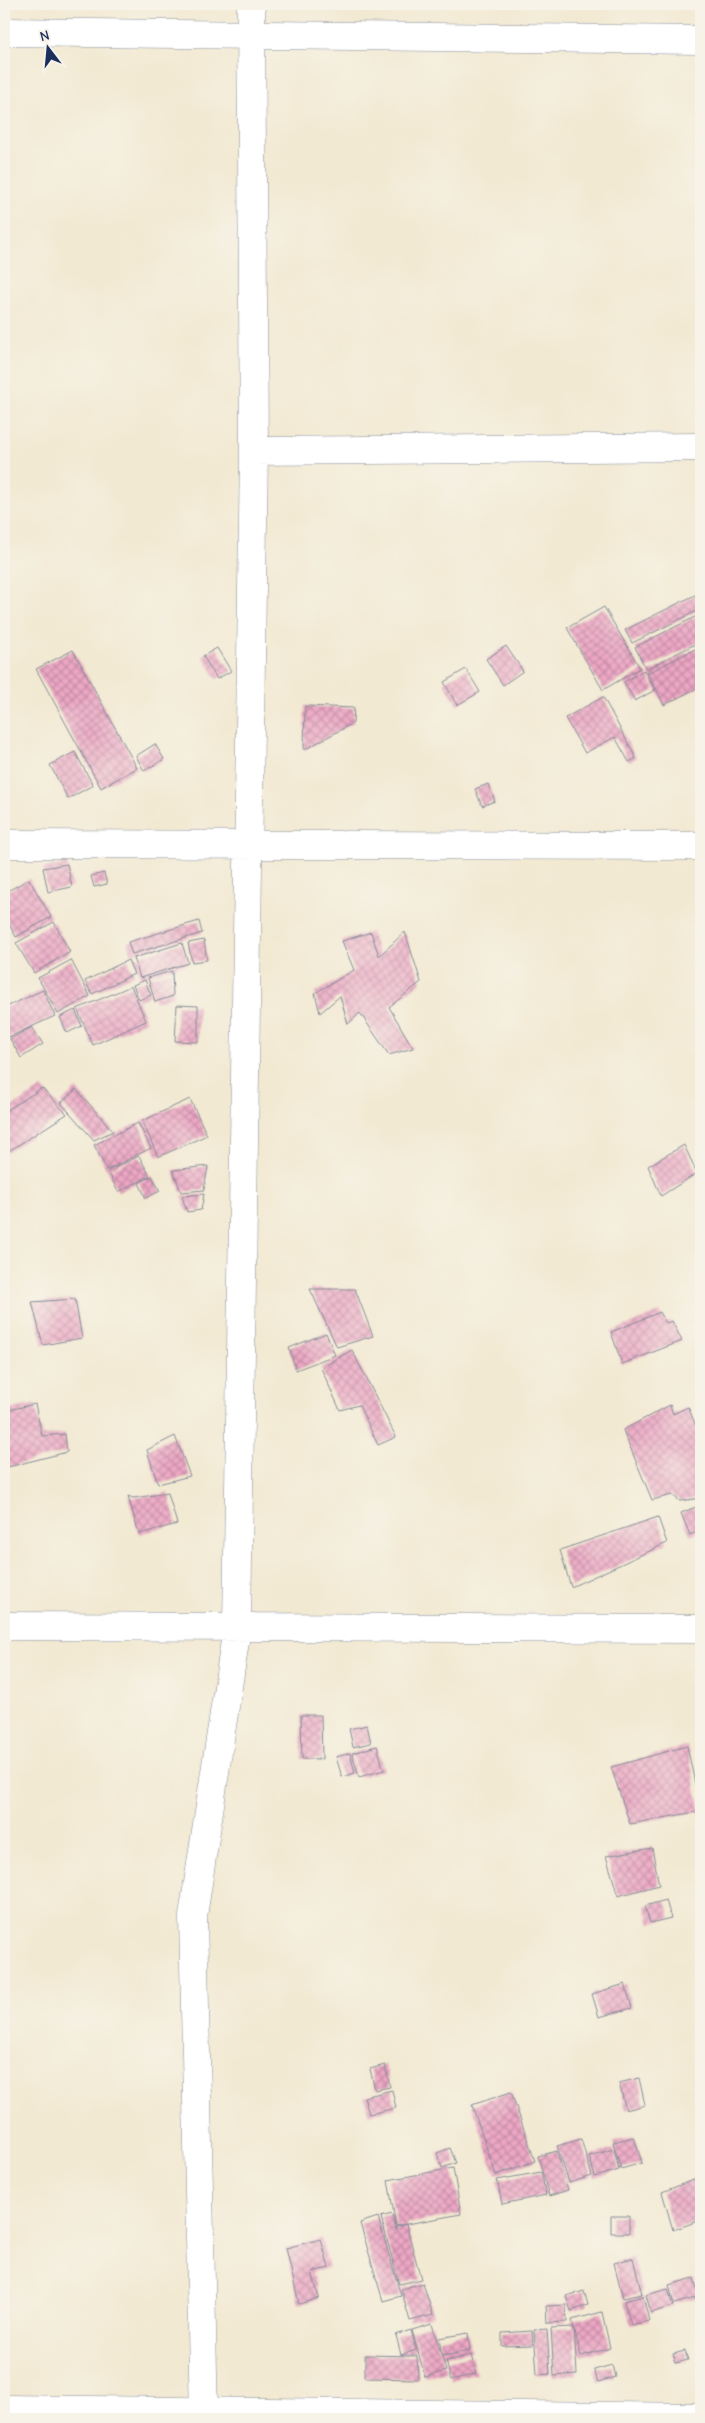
<svg xmlns="http://www.w3.org/2000/svg" width="705" height="2423" font-family="'Comic Neue',sans-serif">
<style>
.building{fill:url(#building-cross-hatch)}
.lines{fill:none;stroke-linecap:round;stroke-linejoin:round}
.minor-casing{stroke:#868c98;stroke-width:29}
.minor{stroke:#fff;stroke-width:28}
</style>
<defs>
<pattern id="building-cross-hatch" width="8" height="8" patternUnits="userSpaceOnUse" patternTransform="scale(1.25)"><rect width="8" height="8" fill="#eda7c4"/><path d="M0 0l8 8M0 8l8-8" fill="none" stroke="#bf88a2"/></pattern>
</defs>
<rect width="100%" height="100%" fill="#f7f3e8"/>
<filter id="ink" filterUnits="userSpaceOnUse"><feTurbulence type="fractalNoise" baseFrequency=".02" numOctaves="2"/><feDisplacementMap in="SourceGraphic" scale="10" xChannelSelector="R" yChannelSelector="G"/><feConvolveMatrix kernelMatrix="1 2 1 2 8 2 1 2 1" color-interpolation-filters="sRGB"/></filter>
<filter id="wash" filterUnits="userSpaceOnUse"><feTurbulence type="fractalNoise" baseFrequency=".0096" numOctaves="4" result="noise"/><feDisplacementMap in="SourceGraphic" scale="20" xChannelSelector="R" yChannelSelector="G"/><feGaussianBlur stdDeviation="1.12" result="paint"/><feColorMatrix in="noise" values="0 0 0 0 0 0 0 0 0 0 0 0 0 0 0 0 0 1.4 0 .05"/><feComposite in="paint" operator="in"/></filter>
<g filter="url(#wash)">
<rect width="100%" height="100%" fill="#f2e9d2"/>
<g id="blocks">
<!-- building -->
<path class="building" d="M701,592V609L632,643L625,630Z
M604,607L640,668L603,690L567,628Z
M701,614V641L646,669L635,647Z
M506,646L523,671L503,685L486,659Z
M701,646V686L664,705L648,673Z
M217,648L231,671L217,679L203,656Z
M73,650L137,768L101,788L36,669Z
M466,669L480,692L457,705L444,682Z
M644,670L655,690L635,701L624,682Z
M603,697L636,758L629,762L615,737L585,753L565,718Z
M305,706L354,708L353,723L304,750Z
M155,744L164,759L144,771L136,756Z
M75,752L93,785L68,799L50,765Z
M488,784L495,801L482,806L475,789Z
M67,864L72,887L48,892L43,868Z
M104,873L107,884L94,887L91,876Z
M29,879L51,917L16,937L4,915V893Z
M199,921L202,933L132,954L128,942Z
M54,922L70,952L34,973L16,943Z
M371,932L379,956L405,932L421,982L389,1007L413,1048L389,1055L360,1013L348,1024L340,996L320,1013L315,993L354,970L342,941Z
M204,940L207,960L192,962L188,943Z
M182,943L188,963L140,978L134,958Z
M71,960L90,996L58,1014L38,978Z
M128,960L134,974L92,994L85,981Z
M172,971L173,996L155,1002L148,978Z
M145,980L151,995L139,1000L133,985Z
M131,986L146,1021L93,1045L77,1009Z
M43,990L55,1016L7,1038L4,1030V1008Z
M177,1005L198,1006V1042L175,1041Z
M75,1010L82,1026L67,1033L60,1017Z
M32,1027L43,1044L21,1058L10,1039Z
M42,1088L67,1114L4,1154V1112Z
M76,1089L113,1131L94,1140L61,1103Z
M190,1099L207,1135L158,1157L142,1121Z
M138,1123L151,1148L107,1170L94,1145Z
M684,1145L697,1173L661,1196L648,1166Z
M139,1156L150,1176L118,1192L108,1171Z
M208,1166L204,1190L181,1192L173,1170Z
M152,1176L160,1191L146,1198L139,1183Z
M204,1194L201,1210L187,1212L182,1196Z
M310,1289H355L373,1336L337,1347Z
M75,1299L82,1338L43,1345L32,1302Z
M660,1312L666,1323L672,1321L682,1341L622,1364L611,1332Z
M326,1333L335,1355L296,1370L289,1348Z
M352,1350L396,1437L378,1445L359,1405L340,1410L321,1368Z
M35,1404L42,1436L65,1434L67,1452L4,1468V1411Z
M670,1405L673,1414L688,1407L696,1426L701,1423V1498L680,1501L672,1495L652,1500L623,1430Z
M175,1436L190,1476L158,1484L147,1450Z
M168,1493L177,1524L139,1534L128,1496L133,1498Z
M701,1505V1530L690,1535L681,1513Z
M658,1517L667,1543L571,1587L560,1550Z
M301,1715H321L322,1759H302Z
M367,1725L371,1743L353,1747L349,1729Z
M377,1746L384,1770L359,1777L352,1753Z
M687,1746L701,1811L630,1824L611,1767Z
M350,1753L355,1773L342,1777L336,1757Z
M652,1848L659,1885L618,1896L606,1856Z
M666,1900L671,1918L650,1923L645,1906Z
M625,1984L632,2008L599,2017L592,1994Z
M385,2065L390,2087L375,2090L370,2069Z
M639,2078L645,2105L626,2110L619,2083Z
M392,2090L396,2108L369,2114L364,2097Z
M511,2092L535,2161L496,2175L472,2105Z
M634,2137L642,2163L621,2169L613,2142Z
M581,2139L592,2176L569,2183L557,2146Z
M450,2148L456,2163L442,2168L437,2153Z
M614,2149L619,2170L595,2177L589,2156Z
M557,2151L568,2190L549,2196L538,2156Z
M453,2168L461,2214L396,2226L388,2180Z
M541,2172L546,2195L502,2204L497,2180Z
M701,2177V2220L673,2230L662,2192Z
M392,2214L396,2230V2227L406,2224L421,2279L399,2284L381,2217Z
M611,2216H629V2233H611Z
M378,2217L401,2296L383,2301L360,2223Z
M321,2239L329,2268L312,2272L319,2298L299,2304L286,2248Z
M633,2258L642,2294L623,2298L614,2263Z
M694,2278L699,2297L674,2304L669,2285Z
M423,2283L433,2315L410,2321L401,2289Z
M668,2289L673,2306L651,2313L646,2295Z
M584,2291L588,2305L571,2311L566,2296Z
M643,2296L649,2321L631,2325L624,2301Z
M566,2305L567,2322L547,2323L546,2306Z
M602,2312L610,2348L581,2356L572,2320Z
M432,2324L446,2371L425,2377L412,2330Z
M574,2327L577,2374L554,2376L551,2328Z
M547,2329L550,2374L537,2375L534,2330Z
M411,2330L416,2350L401,2355L396,2335Z
M532,2331L533,2345L502,2346V2333Z
M468,2333L470,2351L442,2356L439,2338Z
M685,2351L688,2360L676,2363L673,2354Z
M365,2355L417,2356L418,2379L365,2378Z
M471,2355L476,2374L451,2380L446,2361Z
M612,2365L615,2377L598,2382L594,2370Z"/>
</g>
</g>
<g filter="url(#ink)">
<use href="#blocks" fill-opacity="0" stroke="#868c98" stroke-width="1"/>
<g class="lines">
<defs>
<path id="minor" d="M4,32L701,40
M254,451L701,447
M4,844L701,846
M4,1626L701,1629
M4,2409L701,2417
M204,2419L193,1916L237,1628L254,451L251,4"/>
</defs>
<!-- minor casing -->
<use href="#minor" class="minor-casing"/>
<!-- minor -->
<use href="#minor" class="minor"/>
</g>
</g>
<!-- margin -->
<rect width="705" height="2423" fill="none" stroke="#f7f3e8" stroke-width="20"/>
<!-- north arrow -->
<g transform="translate(48 48) rotate(344)" stroke="#f7f3e8" stroke-width="4" paint-order="stroke">
<path d="M0-4L9 19L0 12L-9 19Z" fill="#1b2f5e"/>
<text y="-8" font-size="14" font-weight="bold" text-anchor="middle" fill="#1b2f5e">N</text>
</g>
</svg>
